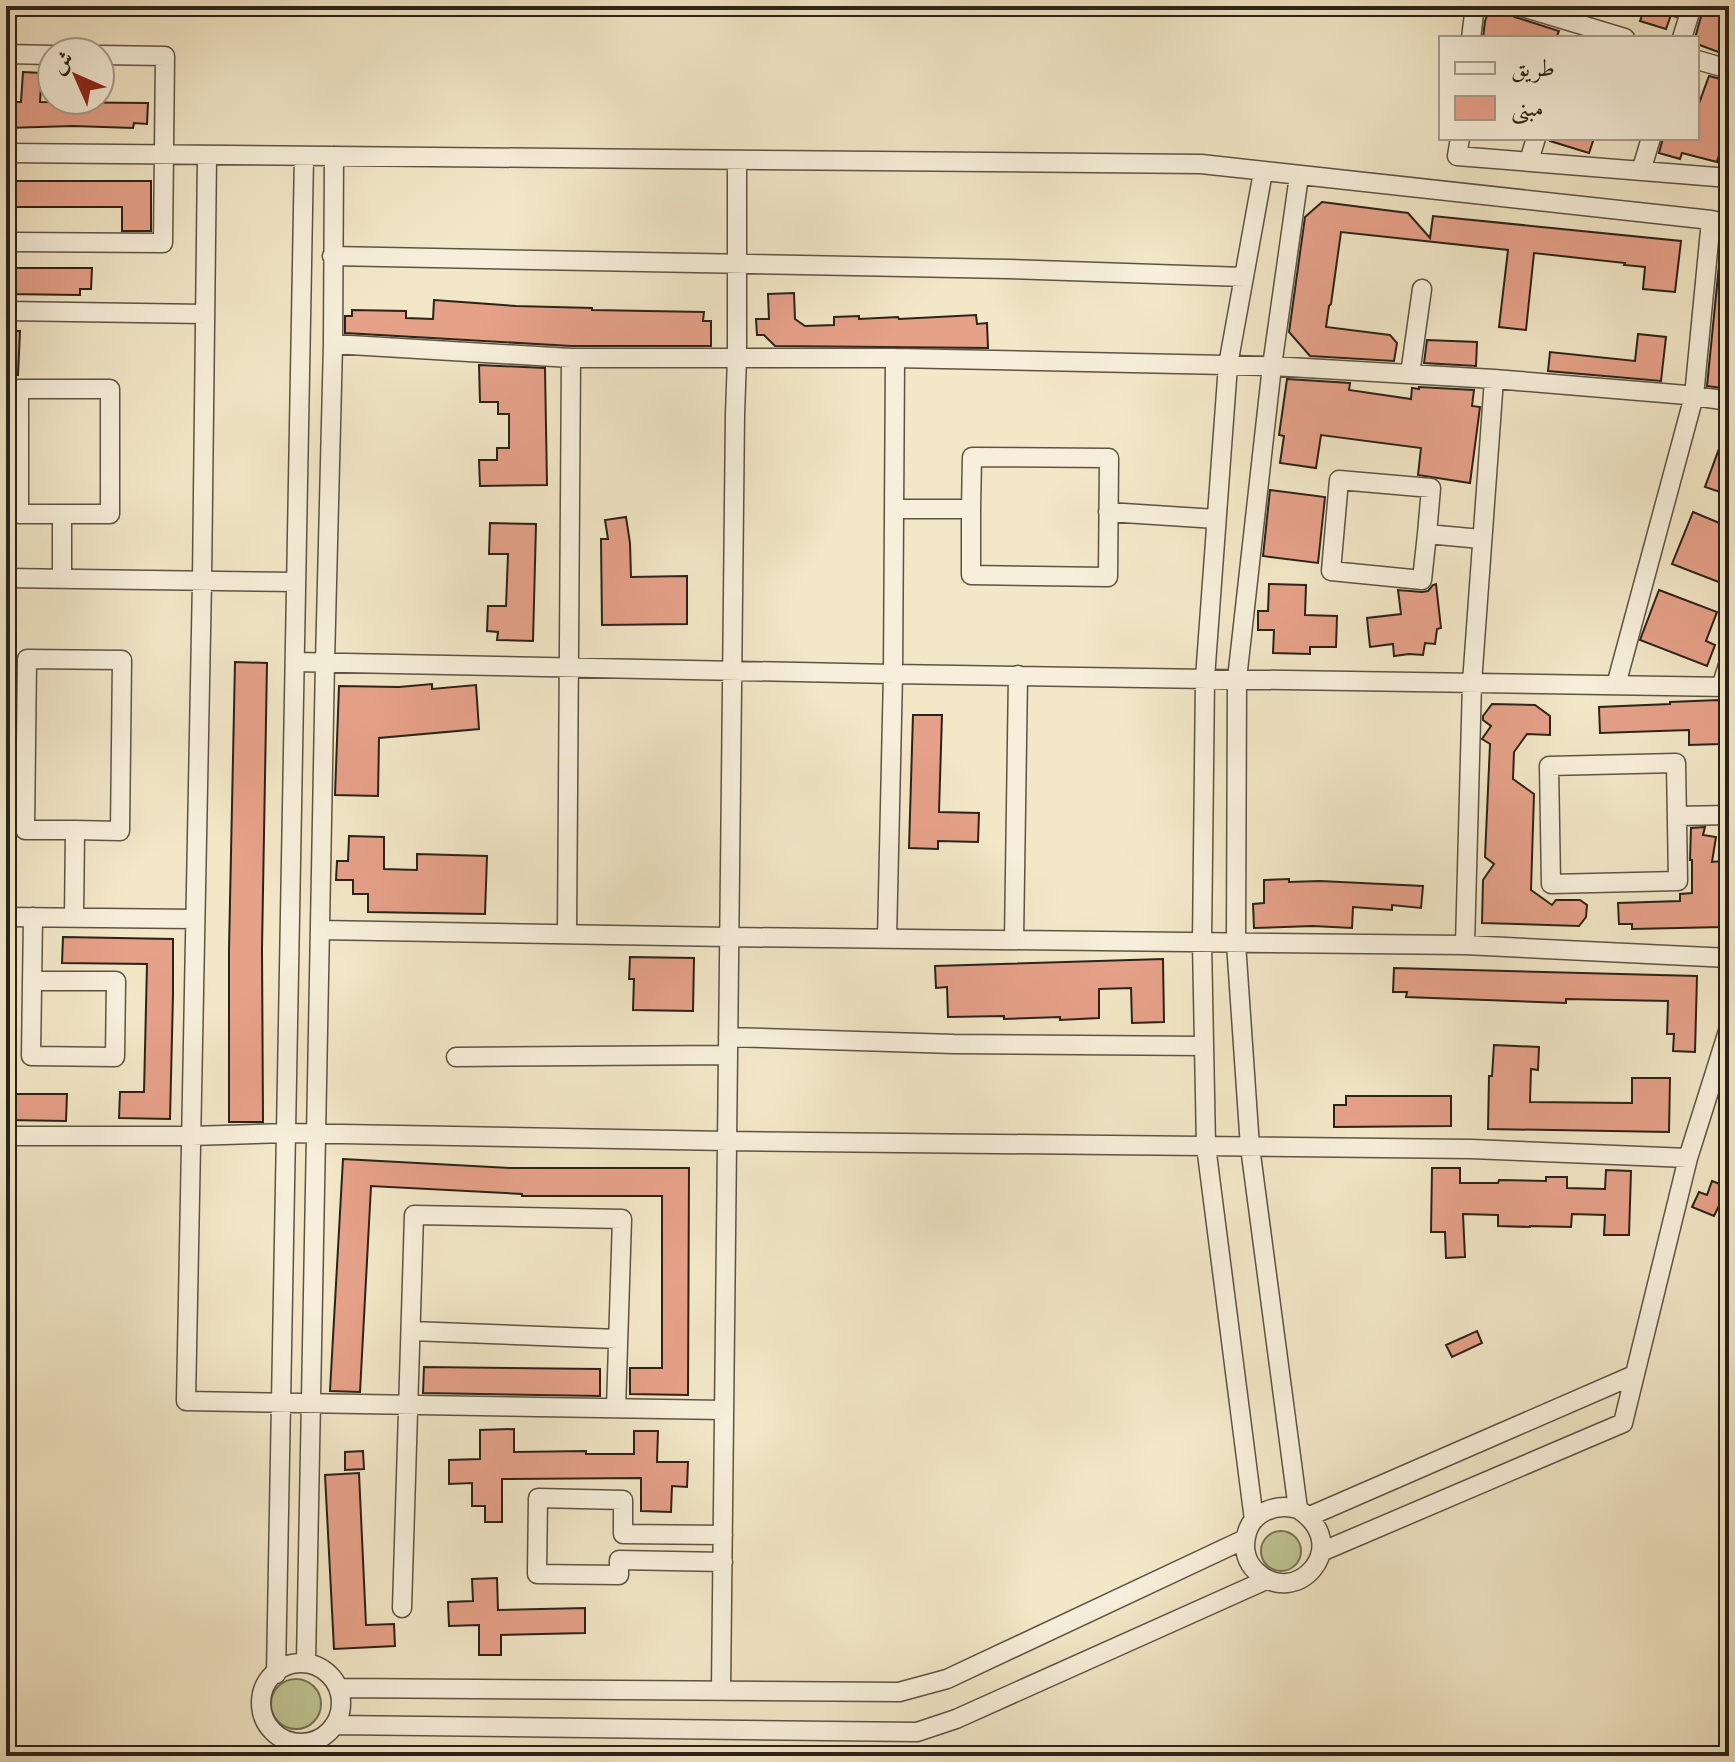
<svg xmlns="http://www.w3.org/2000/svg" width="1735" height="1762" font-family="'IM FELL Double Pica',Amiri,serif">
<style>
.green{fill:#bfc492;stroke:#757355;stroke-width:2}
.building{fill:#e6a189;stroke:#2b2218;stroke-width:2}
.lines{fill:none;stroke-linecap:round;stroke-linejoin:round}
.minor-casing{stroke:#5d5344;stroke-width:21}
.minor{stroke:#f7efdb;stroke-width:18}
</style>
<rect width="100%" height="100%" fill="#f2e7c7"/>
<filter id="stains"><feTurbulence type="fractalNoise" baseFrequency=".0025" numOctaves="4"/><feColorMatrix values="0 0 0 0 .2 0 0 0 0 .09 0 0 0 0 .02 0 0 0 .5 -.17"/></filter>
<radialGradient id="worn" r=".72"><stop offset=".6" stop-color="#630" stop-opacity="0"/><stop offset="1" stop-color="#630" stop-opacity=".3"/></radialGradient>
<!-- green -->
<path class="green" d="M1261 1551a20 20 0 1 1 40 0a20 20 0 1 1-40 0Z
M271 1704a25 25 0 1 1 50 0a25 25 0 1 1-50 0Z"/>
<!-- building -->
<path class="building" d="M1491,6H1507L1510,14L1515,17L1559,31L1556,38H1483L1485,21Z
M1645,6H1679L1676,17L1671,15L1666,29L1640,21Z
M1704,6H1729V32L1721,53L1697,44V38H1695Z
M23,72L42,73L40,102L148,103L147,124L134,123L133,128L73,126L6,128V102H21Z
M1709,76L1729,81V159L1719,155L1717,162L1682,153L1680,159L1659,153L1663,138H1697V109Z
M1551,138H1594L1589,153L1550,141Z
M6,181H151V231H122V207H6Z
M1322,202L1408,213L1430,238L1433,216L1681,241L1675,292L1643,289L1645,267L1624,265L1625,263L1534,253L1526,330L1499,327L1508,250L1341,232L1331,304L1329,306L1326,327L1390,335L1397,343L1394,361L1310,356L1289,332L1305,217Z
M1722,235L1729,236V389L1707,386Z
M6,268H92L91,289H80V295L6,294Z
M794,293L795,319L805,326L834,325V317L859,316V319L898,317L899,319L976,315L977,324L987,323L988,348L775,346L764,335H757L756,319H769L768,294Z
M434,300L516,306L592,308V310L704,312L703,321H711V346H571L345,333V316H352V310L406,311V318L433,319Z
M6,331H20L18,375H6Z
M1638,334L1666,337L1661,381L1548,371L1550,352L1635,361Z
M1427,340L1477,342L1476,366L1424,363Z
M479,365L545,368L547,485L480,486L479,460H497V448H509V414H498V402H480Z
M1287,379L1350,383L1349,390L1411,399L1412,388L1419,389V387L1474,390L1472,406L1480,407L1470,483L1418,475L1421,448L1321,435L1316,468L1280,463L1284,436L1279,435Z
M1727,427H1729V495L1705,487Z
M1270,490L1325,497L1318,563L1263,556Z
M1693,512L1729,527V586L1672,564Z
M626,517L630,543L631,577L687,576V624L602,625L601,539H608L605,520Z
M490,523L536,524L533,641L497,640L498,632L487,631L488,606H506L508,554H489Z
M1269,584L1306,585L1305,615L1337,616L1336,647H1310V654L1273,653L1274,630H1258V611H1268Z
M1436,584L1441,628L1437,629L1435,644L1425,643L1423,655L1409,654L1394,656L1393,644L1370,647L1367,618L1401,614L1398,590L1422,592L1428,591L1433,585Z
M1659,590L1717,612L1706,641L1715,645L1707,666L1640,640Z
M235,662L267,663L262,948L263,1122H229V949Z
M432,684V689L476,685L479,729L379,738L378,796L335,795L339,686L399,687Z
M1719,700L1720,744L1689,745V730L1600,733L1599,707L1670,704V702Z
M1492,704L1535,705L1550,716V735L1527,734L1514,752L1513,779L1534,794L1531,890L1552,905L1556,900H1580L1587,905L1586,917L1579,926L1482,923L1483,880L1494,864L1485,857L1490,744L1482,739L1491,726L1483,720V716Z
M913,715H942L939,812L979,813L978,842L938,841V849L909,848Z
M1705,827L1703,835L1716,837L1712,862L1722,861L1723,927L1632,929V924H1619L1618,903L1680,901V894L1692,893V860H1690L1691,828Z
M349,836L384,837V869L417,870V854L487,856L485,914L368,912V894H353V880H336L337,861H348Z
M1289,879V882L1320,881L1423,886L1421,908L1392,905V910L1353,907L1352,928L1313,926L1254,928L1253,904L1264,903V880Z
M63,937L173,939V994L170,1119L119,1118L120,1092H144L147,964L62,963Z
M630,957L694,958L693,1011L633,1010L634,979H629Z
M1163,959L1164,1022L1132,1023L1131,988L1099,989V1018L1060,1020V1017L1004,1019V1016L948,1017L947,987L936,988L935,966Z
M1394,968L1697,976L1695,1052L1673,1051L1674,1034H1667L1668,1001L1566,999V1003L1406,997L1407,992H1393Z
M1494,1045L1539,1047L1538,1070L1531,1069L1530,1102L1632,1103V1078H1670L1669,1132L1488,1129L1489,1076H1492Z
M6,1094H67L66,1121L6,1120Z
M1346,1096H1451V1126L1334,1127V1105H1346Z
M343,1159L510,1168H689L688,1395L630,1394V1368H662V1196H522V1194L371,1186L360,1392L330,1391Z
M1432,1168H1460V1183H1498L1499,1180L1546,1181V1177H1567V1188L1605,1189L1606,1170L1631,1171L1629,1235H1604L1605,1215L1572,1214L1571,1227L1530,1226V1227L1498,1226V1215L1463,1214L1465,1257L1446,1258L1445,1232H1431Z
M1712,1181L1728,1187L1714,1216L1692,1207L1699,1192L1707,1195Z
M1477,1331L1482,1343L1452,1357L1446,1345Z
M424,1367L600,1369V1396L423,1393Z
M514,1429V1452L586,1451V1454H634V1431H658L657,1462H688L687,1487L672,1486L671,1512L641,1511V1478L502,1479V1522H485V1506H472V1483L449,1484V1460L480,1459V1430Z
M363,1451L364,1469L345,1470V1452Z
M359,1473L366,1625L394,1624L395,1646L334,1649L325,1475Z
M497,1578L498,1610L585,1608V1633L501,1635V1655H479V1625L449,1626L448,1602L473,1601L472,1579Z"/>
<g class="lines">
<defs>
<path id="minor" d="M1519,6L1625,38
M1471,38L1475,6
M1682,38L1692,6
M6,54L52,55
M1697,60L1729,69
M1460,138L1457,156L1729,178
M6,153L1201,164L1711,220L1729,224
M207,155L202,581L186,1401L724,1410
M1529,161L1536,138
M1641,171L1651,138
M12,242L163,243L165,56L100,55
M332,256L1008,269L1244,277
M6,311L205,314
M333,344L571,358H895L1272,366L1494,379L1687,395L1729,401
M1410,374L1422,289
M894,509H971L972,457L1109,458L1108,577L971,575V509
M1108,512L1216,519
M62,514H110V389H19V514H62V579
M1427,534L1422,580L1331,571L1339,480L1431,488L1427,534L1481,539
M6,578L296,582
M295,662L893,674L1729,687
M1616,685L1694,396L1711,220
M1721,687L1729,662
M1676,763L1678,881L1551,884L1549,766Z
M1677,816L1729,815
M6,917L195,919
M74,918L75,830H25L27,659L122,660L120,831L75,830
M320,930L729,937L1465,945L1729,958
M567,934L571,358
M887,939L893,674L895,358
M1014,940L1018,675
M1465,945L1472,683L1494,379
M32,981H116L115,1057L31,1056L33,917
M728,1037L954,1044L1204,1046
M456,1057L728,1055
M6,1136H191L286,1133L727,1141L1471,1149L1688,1158
M411,1331L618,1339
M1298,1509C1276,1503 1250,1512 1246,1537C1243,1550 1247,1563 1256,1571C1295,1610 1355,1546 1298,1509L1250,1147L1236,943L1237,679L1272,366L1299,176
M1310,1516L1634,1375
M1254,1520L1206,1146L1202,943L1205,678L1228,365L1263,172
M1321,1552L1623,1423L1688,1158L1729,1028
M723,1562L619,1560V1575L537,1574L538,1498L623,1500V1534L723,1535
M402,1608L414,1215L622,1219L616,1408
M306,1662L325,662L333,344L334,156
M261 1703a40 40 0 1 1 80 0a40 40 0 1 1-80 0Z
M276,1674L304,156
M339,1688L899,1692L947,1679L1245,1539
M721,1691L735,414L737,358V160
M334,1725L917,1732L956,1719L1266,1580"/>
</defs>
<!-- minor casing -->
<use href="#minor" class="minor-casing"/>
<!-- minor -->
<use href="#minor" class="minor"/>
</g>
<!-- margin -->
<rect width="1735" height="1762" fill="none" stroke="#f2e7c7" stroke-width="32"/>
<rect x="8" y="8" width="1719" height="1746" fill="none" stroke="#2b2218" stroke-width="4"/>
<rect x="16" y="16" width="1703" height="1730" fill="none" stroke="#2b2218" stroke-width="2"/>
<!-- legend -->
<rect x="1439" y="36" width="260" height="104" fill="#f7efdb" stroke="#a59d8d" stroke-width="2"/>
<rect x="1455" y="62" width="40" height="12" fill="#f7efdb" stroke="#a59d8d" stroke-width="2"/>
<text x="1511" y="76" font-size="24" fill="#2b2218">طريق</text>
<rect x="1455" y="96" width="40" height="24" fill="#e6a189" stroke="#a59d8d" stroke-width="2"/>
<text x="1511" y="116" font-size="24" fill="#2b2218">مبنى</text>
<!-- north arrow -->
<g transform="translate(76 76) rotate(315)"><circle r="38" fill="#f7efdb" stroke="#a59d8d" stroke-width="2"/>
<path d="M0-6L14 30L0 20L-14 30Z" fill="#8f2418"/>
<text y="-12" font-size="22" font-weight="bold" text-anchor="middle" fill="#2b2218">ش</text>
</g>
<rect width="100%" height="100%" filter="url(#stains)"/>
<rect width="100%" height="100%" fill="url(#worn)"/>
</svg>
